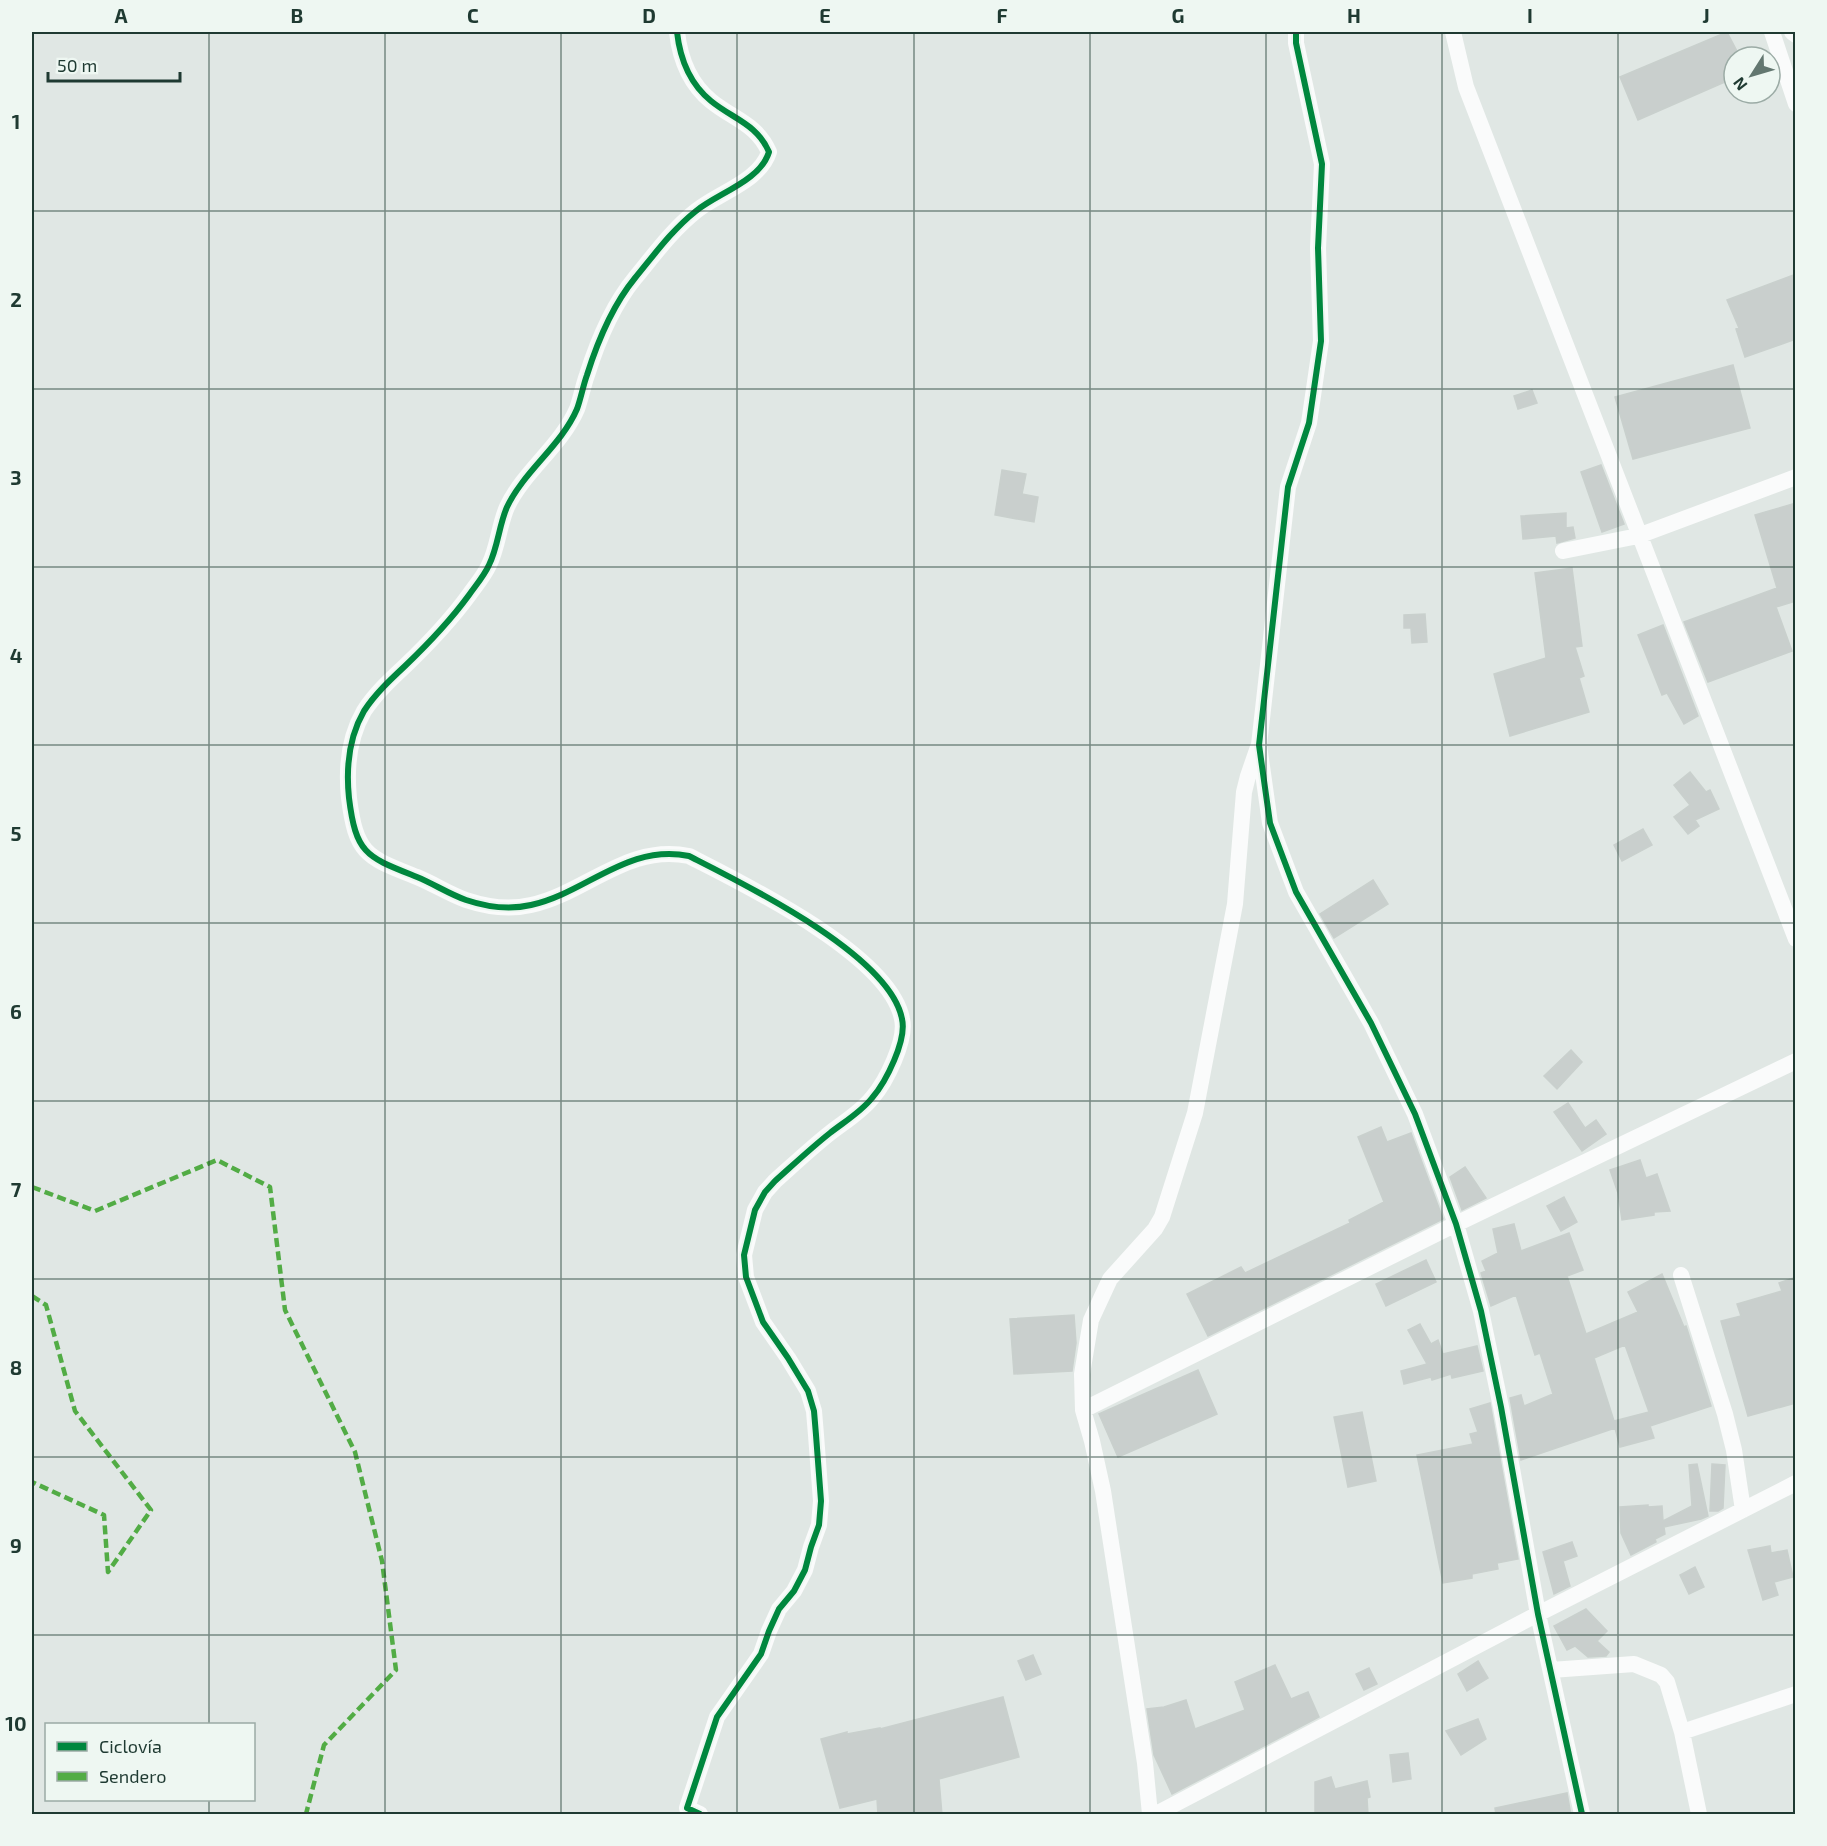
<svg xmlns="http://www.w3.org/2000/svg" width="1827" height="1846" font-family="'Exo 2',sans-serif">
<style>
.building{fill:#c9cfcd;stroke:#c9d0cd;stroke-width:1.5;fill-rule:evenodd}
.lines{fill:none;stroke-linecap:round;stroke-linejoin:round}
.minor{stroke:#fafbfb;stroke-width:16}
.quiet{stroke:#52ac45;stroke-width:4.5;stroke-dasharray:9 4.5;stroke-linecap:butt}
.cycleway-casing{stroke:#eef7f2;stroke-width:10}
.cycleway{stroke:#00873e;stroke-width:6}
.grid{fill:none;stroke:#1f3a32;stroke-width:1.5;stroke-opacity:0.55}
.neatline{fill:none;stroke:#1f3a32;stroke-width:2}
.grid-label{font-size:20px;text-anchor:middle;font-weight:bold;fill:#1f3a32}
</style>
<rect width="100%" height="100%" fill="#e0e7e4"/>
<!-- building -->
<path class="building" d="M1727,32L1740,57H1734V78L1638,120L1620,77Z
M1796,274V339L1745,357L1736,329L1739,328L1727,300Z
M1733,365L1750,428L1633,459L1615,397Z
M1532,390L1537,403L1518,409L1514,396Z
M1601,465L1624,524L1602,532L1581,472Z
M1002,470L1026,474L1022,494L1038,497L1034,522L995,515Z
M1796,503V601L1776,607L1792,651L1708,682L1684,622L1777,588L1755,515Z
M1566,513V528L1573,527L1575,538L1557,543L1556,536L1523,539L1521,516Z
M1572,568L1582,646L1575,647L1584,676L1579,678L1589,712L1510,736L1494,674L1546,658L1535,573Z
M1425,614L1427,642L1412,643L1411,628H1404V615Z
M1663,625L1698,716L1684,724L1667,693L1662,695L1638,635Z
M1690,772L1706,792L1710,790L1719,809L1695,820L1699,826L1688,834L1674,817L1690,805L1674,785Z
M1643,829L1652,845L1622,861L1614,845Z
M1373,880L1388,904L1334,938L1320,914Z
M1571,1050L1582,1062L1557,1089L1544,1076Z
M1568,1103L1585,1128L1596,1120L1606,1134L1582,1151L1554,1112Z
M1381,1127L1387,1142L1411,1133L1443,1219L1208,1336L1187,1294L1241,1267L1245,1273L1350,1223L1349,1220L1384,1202L1358,1137Z
M1640,1160L1646,1178L1657,1174L1670,1211L1654,1212V1215L1622,1220L1618,1193L1610,1170Z
M1465,1167L1486,1198L1462,1210L1450,1177Z
M1564,1197L1577,1222L1561,1231L1547,1206Z
M1514,1224L1521,1251L1569,1233L1583,1270L1567,1276L1586,1334L1638,1312L1628,1292L1662,1274L1684,1327L1686,1326L1687,1329L1711,1406L1650,1426L1654,1438L1620,1447L1615,1428L1521,1460L1510,1398L1521,1395L1524,1406L1553,1394L1540,1353L1535,1355L1516,1295L1491,1306L1481,1273L1486,1271L1482,1261L1498,1253L1493,1229ZM1625,1345L1649,1412L1614,1421L1594,1358Z
M1426,1260L1436,1282L1386,1306L1376,1284Z
M1796,1277V1403L1748,1416L1721,1321L1741,1316L1737,1304L1782,1291L1779,1283Z
M1074,1315L1076,1343L1072,1371L1014,1374L1010,1319Z
M1420,1324L1431,1344L1438,1340L1443,1354L1477,1346L1483,1371L1452,1378L1451,1374L1432,1380L1431,1377L1404,1384L1401,1371L1427,1364L1408,1330Z
M1198,1370L1217,1414L1118,1457L1099,1414Z
M1490,1403L1518,1559L1497,1563L1498,1569L1472,1574V1578L1443,1583L1417,1455L1473,1444L1470,1434L1478,1432L1470,1409Z
M1362,1412L1376,1481L1348,1487L1334,1417Z
M1697,1464L1708,1516L1701,1519L1664,1527L1665,1534L1655,1539L1656,1542L1631,1555L1621,1533L1620,1507L1648,1505V1507L1662,1506L1663,1521L1692,1506L1689,1465Z
M1712,1464L1725,1465L1723,1508L1718,1511H1710Z
M1572,1542L1577,1556L1563,1561L1570,1586L1554,1594L1543,1552Z
M1770,1546L1771,1553L1787,1550L1793,1577L1774,1582L1778,1595L1763,1600L1748,1550Z
M1695,1567L1704,1587L1689,1594L1680,1575Z
M1586,1609L1607,1631L1597,1641L1609,1652L1606,1656L1588,1657L1575,1646L1567,1650L1554,1626Z
M1033,1655L1041,1674L1026,1680L1018,1661Z
M1478,1661L1488,1678L1467,1691L1458,1674Z
M1275,1665L1291,1699L1308,1692L1319,1717L1172,1794L1154,1755L1147,1709L1164,1707L1186,1700L1195,1729L1245,1710L1235,1682Z
M1369,1668L1377,1684L1364,1690L1356,1674Z
M1003,1697L1019,1757L939,1779L942,1815H878L877,1799L840,1808L821,1739L847,1732V1734L880,1728V1729Z
M1478,1719L1486,1739L1461,1755L1446,1731Z
M1408,1753L1411,1779L1393,1782L1390,1755Z
M1331,1777L1335,1789L1367,1781L1370,1797L1367,1798L1368,1815H1315V1782Z
M1567,1793L1571,1815H1496L1495,1808Z"/>
<g class="lines">
<!-- minor -->
<path class="minor" d="M677,32C680,59 689,83 711,101C733,119 757,124 769,152C760,181 718,193 696,211C672,230 654,255 635,278C612,306 598,340 587,375C583,386 581,398 577,409C561,446 524,471 507,507C499,525 498,547 489,565C484,576 476,585 469,595C450,621 428,644 405,666C390,680 375,694 364,711C349,737 346,769 349,798C356,855 367,857 417,877C434,884 449,894 466,900C487,907 510,910 531,905C586,893 628,843 689,856C744,884 890,955 902,1019C907,1040 886,1082 872,1098C861,1112 844,1122 830,1133C811,1148 793,1165 775,1181L765,1192L755,1210L744,1255L746,1277L763,1322L788,1358L808,1391L814,1411L816,1435L821,1501L819,1525L811,1547L805,1570L794,1591L779,1609L769,1631L761,1654L717,1717L687,1808L700,1814
M1296,32V43L1322,164L1318,248L1321,341L1309,423L1288,487L1259,745L1270,823L1296,892L1371,1023L1415,1114L1456,1224L1481,1311L1501,1407L1538,1614L1582,1814
M1453,32L1466,87L1796,939
M1772,32L1796,104
M1792,32L1796,35
M1563,551L1638,536L1796,477
M1681,1275L1725,1414L1734,1450L1743,1510
M1083,1410L1456,1224L1796,1061
M1551,1670L1634,1664L1661,1675L1667,1682L1682,1732L1699,1814
M1682,1732L1796,1694
M1150,1814L1145,1763L1103,1491L1092,1441L1083,1410L1082,1374L1091,1320L1110,1279L1155,1229L1162,1217L1195,1113L1235,904L1244,792L1248,776L1258,747
M1156,1814L1538,1614L1796,1483"/>
<!-- quiet -->
<path class="quiet" d="M32,1187L95,1211L217,1160L270,1187L285,1310L355,1452L382,1561L396,1670L324,1745L306,1814
M32,1296L46,1305L75,1411L151,1510L108,1572L104,1515L32,1482"/>
<defs>
<path id="cycleway" d="M677,32C680,59 689,83 711,101C733,119 757,124 769,152C760,181 718,193 696,211C672,230 654,255 635,278C612,306 598,340 587,375C583,386 581,398 577,409C561,446 524,471 507,507C499,525 498,547 489,565C484,576 476,585 469,595C450,621 428,644 405,666C390,680 375,694 364,711C349,737 346,769 349,798C356,855 367,857 417,877C434,884 449,894 466,900C487,907 510,910 531,905C586,893 628,843 689,856C744,884 890,955 902,1019C907,1040 886,1082 872,1098C861,1112 844,1122 830,1133C811,1148 793,1165 775,1181L765,1192L755,1210L744,1255L746,1277L763,1322L788,1358L808,1391L814,1411L816,1435L821,1501L819,1525L811,1547L805,1570L794,1591L779,1609L769,1631L761,1654L717,1717L687,1808L700,1814
M1296,32V43L1322,164L1318,248L1321,341L1309,423L1288,487L1259,745L1270,823L1296,892L1371,1023L1415,1114L1456,1224L1481,1311L1501,1407L1538,1614L1582,1814"/>
</defs>
<!-- cycleway casing -->
<use href="#cycleway" class="cycleway-casing"/>
<!-- cycleway -->
<use href="#cycleway" class="cycleway"/>
</g>
<!-- grid -->
<path class="grid" d="M209,32V1724M385,32V1814M561,32V1814M737,32V1814M914,32V1814M1090,32V1814M1266,32V1814M1442,32V1814M1618,32V1814M32,211H1796M32,389H1796M32,567H1796M32,745H1796M32,923H1796M32,1101H1796M32,1279H1796M32,1457H1796M32,1635H1796M209,1800V1814"/>
<!-- border -->
<rect width="1827" height="1846" fill="none" stroke="#eef7f2" stroke-width="66"/>
<!-- legend -->
<rect x="45" y="1723" width="210" height="78" fill="#eef7f2" stroke="#9baba5" stroke-width="1.5"/>
<rect x="57" y="1742" width="30" height="9" fill="#00873e" stroke="#9baba5" stroke-width="1.5"/>
<text x="99" y="1753" font-size="18" fill="#1f3a32">Ciclovía</text>
<rect x="57" y="1772" width="30" height="9" fill="#52ac45" stroke="#9baba5" stroke-width="1.5"/>
<text x="99" y="1783" font-size="18" fill="#1f3a32">Sendero</text>
<!-- north arrow -->
<g transform="translate(1752 75) rotate(233)"><circle r="28" fill="#eef7f2" stroke="#9baba5" stroke-width="1.5"/>
<path d="M0-4.5L10 22L0 15L-10 22Z" fill="#637770"/>
<text y="-9" font-size="16" font-weight="bold" text-anchor="middle" fill="#1f3a32">N</text>
</g>
<!-- scale -->
<path d="M48 72v9h132v-9" fill="none" stroke="#1f3a32" stroke-width="3"/>
<text x="57" y="72" font-size="18" fill="#1f3a32" stroke="#eef7f2" stroke-width="4.5" paint-order="stroke">50 m</text>
<rect x="33" y="33" width="1761" height="1780" class="neatline"/>
<g class="grid-label">
<text x="121" y="23">A</text>
<text x="297" y="23">B</text>
<text x="473" y="23">C</text>
<text x="649" y="23">D</text>
<text x="825" y="23">E</text>
<text x="1002" y="23">F</text>
<text x="1178" y="23">G</text>
<text x="1354" y="23">H</text>
<text x="1530" y="23">I</text>
<text x="1706" y="23">J</text>
<text x="16" y="129">1</text>
<text x="16" y="307">2</text>
<text x="16" y="485">3</text>
<text x="16" y="663">4</text>
<text x="16" y="841">5</text>
<text x="16" y="1019">6</text>
<text x="16" y="1197">7</text>
<text x="16" y="1375">8</text>
<text x="16" y="1553">9</text>
<text x="16" y="1731">10</text>
</g>
</svg>
